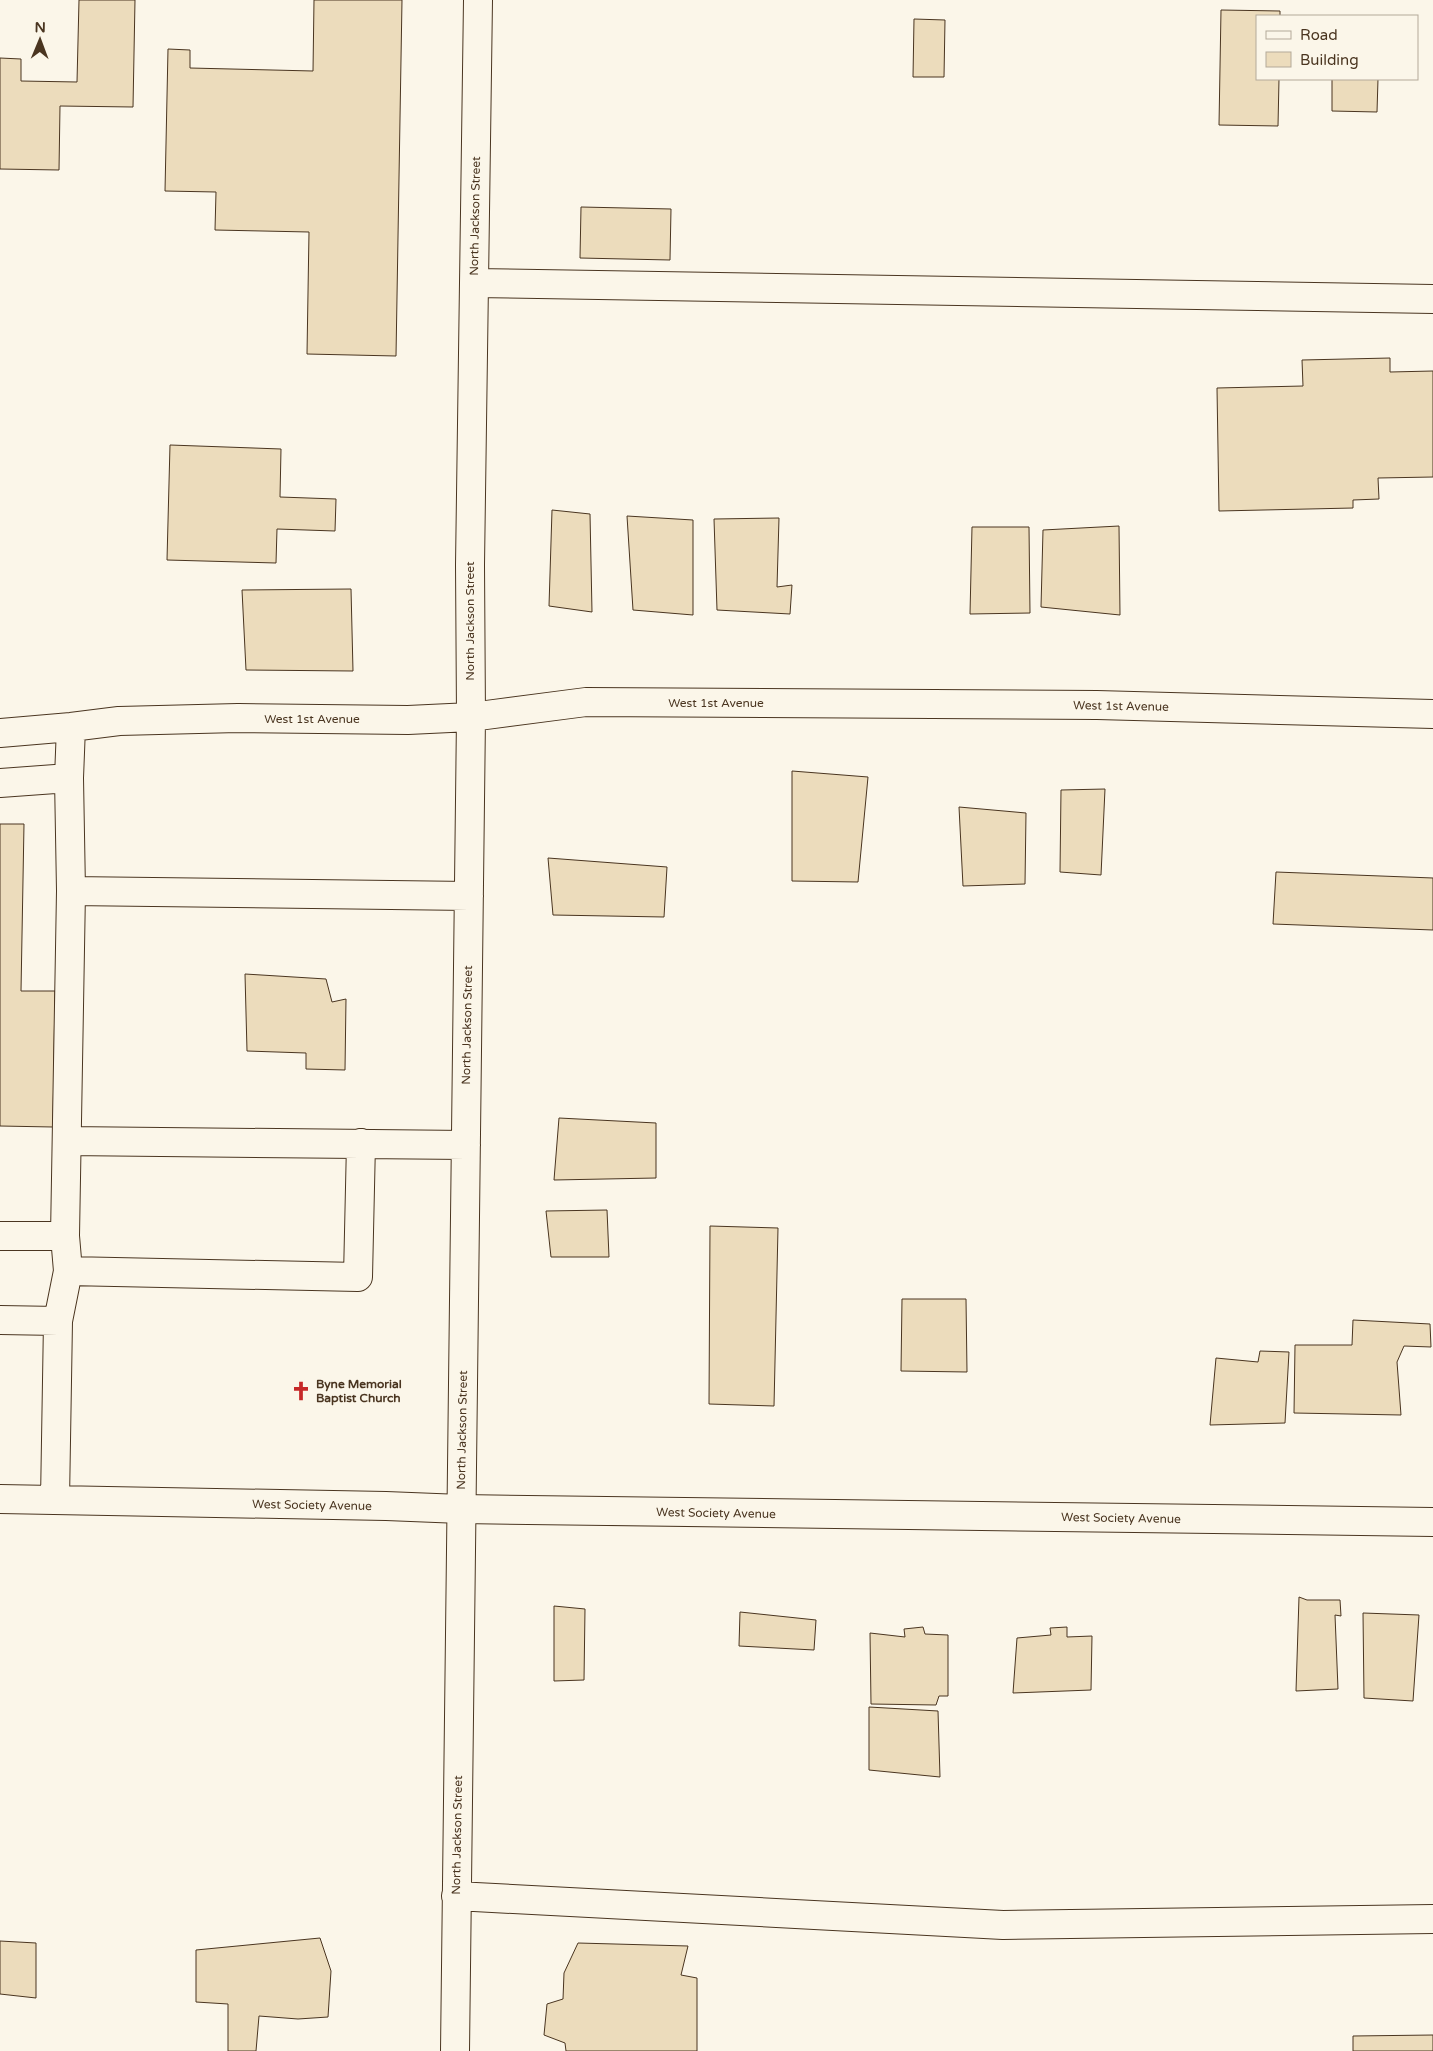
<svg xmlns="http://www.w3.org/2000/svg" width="1433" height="2051" font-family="'Varela Round',sans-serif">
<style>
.building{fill:#ecdcbc;stroke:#4a3520}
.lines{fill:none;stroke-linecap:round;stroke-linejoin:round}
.minor-casing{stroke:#4a3520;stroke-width:30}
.minor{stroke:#fbf6e9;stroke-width:28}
.labels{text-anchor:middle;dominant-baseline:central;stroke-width:4;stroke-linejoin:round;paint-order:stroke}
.street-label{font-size:12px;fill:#4a3520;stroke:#fbf6e9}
.poi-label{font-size:12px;font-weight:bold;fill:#4a3520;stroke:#fbf6e9;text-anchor:start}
</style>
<rect width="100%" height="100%" fill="#fbf6e9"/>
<!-- building -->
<path class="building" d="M79,0H135L133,107L60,106L59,170L0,169V58L21,59V81L77,82Z
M314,0H402L396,356L307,354L309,232L215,230L216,192L165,191L168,49L190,50V68L313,71Z
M1221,10L1280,11V16H1257V79H1279L1278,126L1219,125Z
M914,19L945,20L944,77H913Z
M1332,79H1378L1377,112L1332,111Z
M581,207L671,209L670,260L580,258Z
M1390,358V372L1433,371V477L1378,478L1379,499L1353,500V508L1219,511L1217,388L1303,386L1302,360Z
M170,445L281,449L280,497L336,499L335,531L277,529L276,563L167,560Z
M552,510L590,514L592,612L549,606Z
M627,516L693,520V615L633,610Z
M779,518L777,587L792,585L790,614L717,610L714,519Z
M1119,526L1120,615L1041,607L1043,530Z
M972,527H1029L1030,613L970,614Z
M351,589L353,671L246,670L242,590Z
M792,771L868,777L858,882L792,881Z
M1105,789L1101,875L1060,872L1061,790Z
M959,807L1026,813L1025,884L963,886Z
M0,824H24L21,991H55L53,1127L0,1126Z
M548,858L667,867L664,917L553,915Z
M1276,872L1433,878V930L1273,924Z
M245,974L326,979L332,1002L346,999L345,1070L306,1069V1053L247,1051Z
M559,1118L656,1123V1178L554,1180Z
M607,1210L609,1257H551L546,1211Z
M710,1226L778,1228L774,1406L709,1404Z
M902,1299H966L967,1372L901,1371Z
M1353,1320L1430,1324L1431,1347L1404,1346L1397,1362L1401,1415L1294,1413L1295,1345H1352Z
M1260,1351L1289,1352L1285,1423L1210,1425L1216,1358L1258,1362Z
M1299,1597L1307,1600H1340L1341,1616L1335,1615L1338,1689L1296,1691Z
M554,1606L585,1609L584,1680L554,1681Z
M740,1612L816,1620L814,1650L739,1646Z
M1363,1613L1419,1615L1413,1701L1364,1698Z
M923,1627L925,1634L948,1635V1696H939L936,1705L871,1704L870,1633L905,1637L904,1629Z
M1067,1627V1637L1092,1636L1091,1690L1013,1693L1017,1638L1051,1635L1050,1628Z
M869,1707L938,1711L940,1777L869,1770Z
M320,1938L331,1971L328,2017L298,2019L259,2016L256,2051H228V2004L196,2002V1950Z
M0,1941L36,1943V1998L0,1994Z
M578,1943L688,1946L681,1975L697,1978V2051H566L565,2043L544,2035L547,2004L563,1999L564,1973Z
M1433,2035V2051H1353V2036Z"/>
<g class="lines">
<defs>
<path id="minor" d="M474,283L1433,299
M0,733L71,727L119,721L238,718L408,720L471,717L586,702L1097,705L1433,714
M0,783L69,778
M71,891L469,896
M67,1141L466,1145
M0,1236H65
M68,1271L358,1277L361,1143
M0,1320L58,1321
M0,1499L386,1506L461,1509L1433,1522
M55,1500L58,1321L68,1271L65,1236L71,891L69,778L71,727
M456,1896L1003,1925L1433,1919
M455,2051L471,717L470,565L478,0"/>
</defs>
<!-- minor casing -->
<use href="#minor" class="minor-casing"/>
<!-- minor -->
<use href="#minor" class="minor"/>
</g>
<!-- icons -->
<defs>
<symbol id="church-bare" viewBox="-9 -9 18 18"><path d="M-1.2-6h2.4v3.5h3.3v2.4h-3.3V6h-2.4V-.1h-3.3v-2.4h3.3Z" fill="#c62828" stroke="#fbf6e9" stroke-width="2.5" paint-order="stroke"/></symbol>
</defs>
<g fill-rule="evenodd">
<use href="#church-bare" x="287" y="1377" width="28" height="28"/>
</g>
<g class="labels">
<!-- street labels -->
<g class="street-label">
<text transform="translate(475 216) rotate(-89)">North Jackson Street</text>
<text transform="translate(470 621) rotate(-90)">North Jackson Street</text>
<text x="716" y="703">West 1st Avenue</text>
<text transform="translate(1121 706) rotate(1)">West 1st Avenue</text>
<text x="312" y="719">West 1st Avenue</text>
<text transform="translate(467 1025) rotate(-89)">North Jackson Street</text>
<text transform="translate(462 1430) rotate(-89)">North Jackson Street</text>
<text transform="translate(312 1505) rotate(1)">West Society Avenue</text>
<text transform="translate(716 1513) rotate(1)">West Society Avenue</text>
<text transform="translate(1121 1518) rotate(1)">West Society Avenue</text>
<text transform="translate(457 1835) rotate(-89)">North Jackson Street</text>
</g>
<!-- poi labels -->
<g class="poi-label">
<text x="316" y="1384">Byne Memorial<tspan x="316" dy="14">Baptist Church</tspan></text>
</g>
</g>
<!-- legend -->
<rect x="1256" y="15" width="162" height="65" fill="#fbf6e9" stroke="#b4a999"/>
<rect x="1266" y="31" width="25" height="8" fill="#fbf6e9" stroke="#b4a999"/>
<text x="1300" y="40" font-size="15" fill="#4a3520">Road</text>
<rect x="1266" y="52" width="25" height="15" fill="#ecdcbc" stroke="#b4a999"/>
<text x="1300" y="65" font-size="15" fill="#4a3520">Building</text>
<!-- north arrow -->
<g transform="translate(40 40) rotate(1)" stroke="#fbf6e9" stroke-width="4" paint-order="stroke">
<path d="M0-4L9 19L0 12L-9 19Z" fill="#4a3520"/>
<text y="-8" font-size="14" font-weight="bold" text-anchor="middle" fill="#4a3520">N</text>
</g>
</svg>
